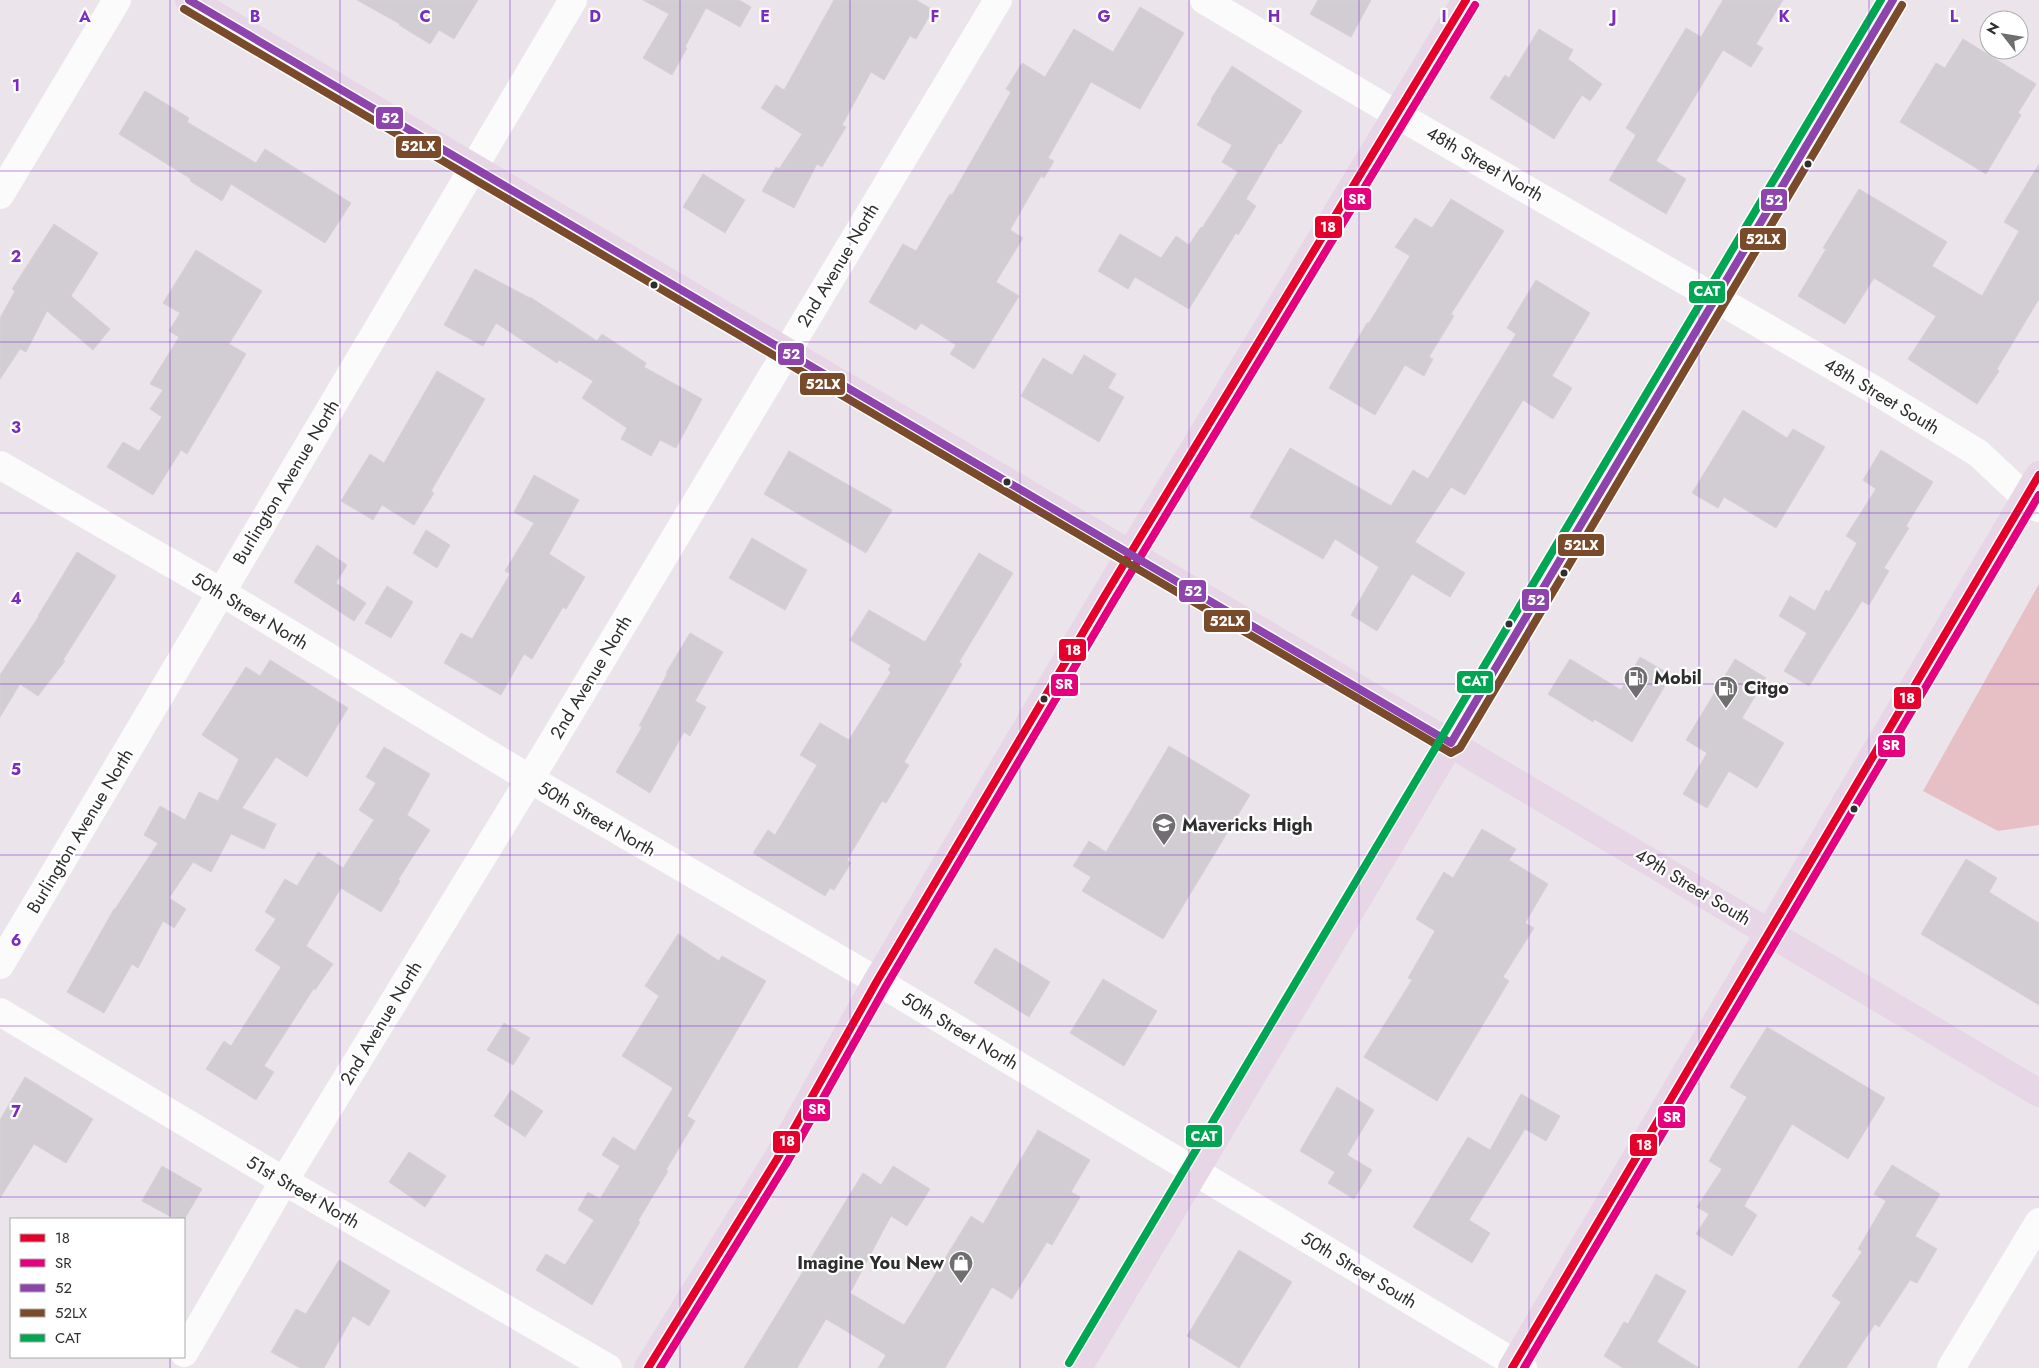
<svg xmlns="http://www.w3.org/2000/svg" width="2039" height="1368" font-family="Jost,sans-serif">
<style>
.green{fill:#e6c0c4}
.building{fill:#d2cdd2;stroke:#d6d1d6}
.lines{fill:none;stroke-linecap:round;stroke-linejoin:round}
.minor{stroke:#fcfbfc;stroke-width:28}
.major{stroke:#e7d7e6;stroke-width:28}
.bus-1-casing{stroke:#fff;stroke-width:11}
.bus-2-casing{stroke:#fff;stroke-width:11}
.bus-3-casing{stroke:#fff;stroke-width:11}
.bus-4-casing{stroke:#fff;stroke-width:11}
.bus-5-casing{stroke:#fff;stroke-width:11}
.bus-1{stroke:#e4002b;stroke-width:8}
.bus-2{stroke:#e5007d;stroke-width:8}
.bus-3{stroke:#8e44ad;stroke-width:8}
.bus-4{stroke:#7a4b2a;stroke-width:8}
.bus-5{stroke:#00a651;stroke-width:8}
.grid{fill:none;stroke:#7b2cbf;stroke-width:1;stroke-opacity:0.55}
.bus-dot{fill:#2e2e2e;stroke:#fff;stroke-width:2}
.labels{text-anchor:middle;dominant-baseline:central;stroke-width:4.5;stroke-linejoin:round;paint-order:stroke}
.street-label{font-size:18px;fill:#2e2e2e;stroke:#fff}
.poi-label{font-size:18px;font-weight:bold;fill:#2e2e2e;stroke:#fff;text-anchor:start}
.grid-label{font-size:16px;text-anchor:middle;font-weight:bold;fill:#7b2cbf;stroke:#fff;stroke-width:4.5;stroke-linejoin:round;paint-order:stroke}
.line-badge{stroke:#fff;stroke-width:2}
.badge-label{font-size:14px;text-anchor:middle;font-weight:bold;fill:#fff}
</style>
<rect width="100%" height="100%" fill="#ebe5eb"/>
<!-- green -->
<path class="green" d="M2039,584V825L1998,831L1923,791Z"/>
<!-- building -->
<path class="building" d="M357,0H478L454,39L439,30L430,44L399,25L400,24Z
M643,0H739L751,7L740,27L706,8L685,47L687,48L672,75L643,58L669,14Z
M834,0H916L933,10L916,39L910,36L884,80L871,72L842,125L846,127L822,167L817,164L794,208L762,191L776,167L779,169L802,134L761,108L776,85L784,90Z
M1318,0H1371L1351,37L1310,14Z
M1723,0H1783L1756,44L1763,48L1751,67L1723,50L1656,161L1686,179L1666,214L1609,180L1636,135L1626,128L1686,28L1701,37Z
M1140,7L1184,33L1140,109L1091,82L1048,158L1054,161L1044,178L1041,176L1010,230L1023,238L996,282L1019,296L974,369L950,354L956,345L921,323L916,330L869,302L903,244L916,251L950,194L952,195L1011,92L1006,89L1022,63L1045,77L1074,29L1113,52Z
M1539,29L1573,50L1568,59L1602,84L1590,101L1582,95L1554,139L1490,98L1505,75L1509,78Z
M1963,39L2036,84L2018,113L2021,115L1986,174L1900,122L1936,63L1945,68Z
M1232,66L1302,111L1281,144L1279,143L1246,199L1256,206L1238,235L1236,233L1189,309L1135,277L1128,289L1098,271L1120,234L1161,258L1176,236L1189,245L1201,227L1202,228L1238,172L1222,162L1232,145L1197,125L1212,100L1211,99Z
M145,91L189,118L187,122L256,163L265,149L351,203L325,243L231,184L222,201L190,181L191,179L119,134Z
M2039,164V299L1997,369L1999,371L1977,404L1908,359L1936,316L1874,278L1845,324L1798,296L1826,249L1823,248L1859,189L1947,242L1932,266L1982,296L2019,231L2004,222Z
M703,174L745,200L725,233L683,207Z
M1451,199L1504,231L1451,314L1454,316L1429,357L1433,359L1424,376L1405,365L1375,415L1329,388L1367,323H1369L1410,256L1395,247L1415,218L1432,228Z
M54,224L98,253L71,296L110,329L93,350L47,311L26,352L20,349L0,379V318L15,291L12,289Z
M196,250L262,291L229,344L246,354L187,454L181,450L153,495L107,467L123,442L139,451L162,417L150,409L163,390L150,384L179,337L169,331L180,313L163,303Z
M475,269L530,298V297L597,341L602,334L646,363L644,367L702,399L676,448L660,440L651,456L621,439L627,428L582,398L593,381L559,360L557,363L496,323L483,346L444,325Z
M1536,280L1590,313L1552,376L1572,388L1553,419L1523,400L1465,495L1451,487L1415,542L1465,573L1450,597L1412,574L1377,631L1351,615L1379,567L1335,539L1323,559L1250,517L1290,448L1391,506L1413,470L1428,479L1516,334L1507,328Z
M1084,355L1116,374L1108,388L1124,397L1099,442L1021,396L1043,358L1072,375Z
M437,371L485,399L431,491L434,493L414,525L382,505L373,520L341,501L370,454L384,463Z
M1743,410L1787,438L1793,429L1825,447L1776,528L1724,497L1718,508L1692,493Z
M1881,450L1933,482L1906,526L1909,528L1884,568L1889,571L1869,605L1862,601L1809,686L1784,671L1807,633L1779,616L1790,596L1815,611L1826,590L1829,592L1857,543L1846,536L1876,489L1863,480Z
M789,451L892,510L866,553L764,494Z
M534,475L579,500L549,554L585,577L566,609L563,607L532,659L524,654L501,695L444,663L461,633L472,639L510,574L505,571L534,523L514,512Z
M426,530L450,545L437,568L413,553Z
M752,538L807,570L785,610L729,578Z
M317,545L347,565L336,583L366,603L354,621L294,582Z
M77,552L116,576L63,660L65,661L38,696L20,684L0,717V675L39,616H38Z
M979,553L1013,573L959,662L962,664L904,762L909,765L886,803L882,801L847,860L851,863L834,890L830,888L825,896L753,853L768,830L775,835L817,765L800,755L820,723L849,740L891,672L888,670L891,665L850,640L869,610L925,642Z
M387,586L413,602L391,638L365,623Z
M690,633L723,652L695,701L706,707L690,736L684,732L650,793L616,772L642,727L639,726L667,674L666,673Z
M1640,657L1671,675L1632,742L1594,719L1593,722L1548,694L1570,659L1621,690Z
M1735,659L1766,678L1742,718L1784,743L1757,788L1729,771L1707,808L1683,794L1707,753L1686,740Z
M270,660L348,708L307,777L276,757L242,808L276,824L264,849L231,834L211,872L193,862L169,898L186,909L174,928L163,921L138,968L132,964L104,1013L67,992L114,909H115L158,843L144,835L160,806L185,820L199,792L218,801L239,759L202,735L246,667L260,676Z
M1169,746L1250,795L1163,939L1082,891L1091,877L1073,866L1089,841L1106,852Z
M384,747L430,774L407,815L430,830L398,880L400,881L381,912L341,888L306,946L333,964L315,990L314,988L264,1066L274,1072L256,1100L206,1069L224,1041L231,1046L281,967L255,950L276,919L265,912L285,879L297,886L318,852L343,868L374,820L359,810L376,783L366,777Z
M1482,829L1516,849L1509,860L1548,884L1525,923L1534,928L1503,977L1509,981L1437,1101L1364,1057L1412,980L1408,978L1435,931L1416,919L1444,872L1453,878Z
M1966,859L1997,878L1989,892L2039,923V1005L1921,934Z
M678,934L719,961L722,956L766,981L687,1116L695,1121L666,1170L668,1171L638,1221L640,1222L592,1305L536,1270L546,1254L565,1265L594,1220L578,1210L588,1192L600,1199L620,1166L602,1155L613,1137L635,1151L673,1088L622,1056L659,996L645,986Z
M995,948L1050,982L1029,1017L974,983Z
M1103,979L1157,1011L1124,1066L1070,1033Z
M504,1023L530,1038L513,1065L487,1050Z
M1767,1027L1885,1098L1848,1159L1792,1124L1744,1206L1757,1215L1732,1256L1696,1234L1709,1214L1697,1207L1722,1169L1709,1161L1747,1097L1730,1087Z
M25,1077L93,1119L66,1163L34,1144L0,1198V1120Z
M1337,1087L1374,1110L1347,1155L1372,1170L1354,1199L1328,1183L1335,1172L1300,1151Z
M511,1090L543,1111L525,1137L494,1116Z
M1521,1094L1560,1116L1546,1141L1525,1129L1469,1220L1490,1233L1472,1263L1413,1227L1468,1137L1490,1150Z
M1038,1130L1090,1160L1071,1192L1080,1197L1052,1245L1047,1242L1012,1299L992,1287L945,1368H878L886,1355L826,1319L797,1368H744L863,1173L881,1185L893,1166L930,1189L907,1226L891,1216L850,1293L904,1325L971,1216L983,1224Z
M409,1152L446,1176L425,1207L389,1182Z
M1892,1165L1940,1194L1915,1236L1937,1249L1917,1283L1910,1280L1879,1327L1875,1324L1846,1368H1798L1841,1302L1832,1296L1862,1252L1858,1249L1886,1201L1874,1194Z
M162,1166L202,1189L184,1220L175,1219L142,1201Z
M1239,1250L1292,1282L1239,1368L1187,1336Z
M339,1260L390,1291L369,1326L353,1316L324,1368H300L271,1352L296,1309L306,1314Z
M1656,1274L1686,1291L1657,1342L1699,1368H1623L1604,1356L1624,1322L1628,1324Z"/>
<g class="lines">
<!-- minor -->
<path class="minor" d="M1204,0L1396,114L1871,388L1978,453L2026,498L2039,508
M0,195L117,0
M0,465L221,592L530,779L877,981L1523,1368
M0,965L573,0
M0,1012L284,1181L608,1368
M184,1353L284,1181L530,779L998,0
M1951,1368L2039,1222"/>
<!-- major -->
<path class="major" d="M189,0L1227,611L2039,1093
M648,1368L777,1159L877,981L1104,597L1466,0
M1078,1368L1893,0
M1512,1368L2039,475"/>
<defs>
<path id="bus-1" d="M648,1368L777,1159L877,981L1104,597L1466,0
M1512,1368L2039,475"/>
<path id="bus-2" d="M660,1368L786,1164L886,986L1113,602L1475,5
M1524,1368L2039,495"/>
<path id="bus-3" d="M189,0L1451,743L1893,0"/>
<path id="bus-4" d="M184,9L1451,753L1460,748L1902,5"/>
<path id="bus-5" d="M1069,1363L1881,0"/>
</defs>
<!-- bus-1 casing -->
<use href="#bus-1" class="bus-1-casing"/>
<!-- bus-2 casing -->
<use href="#bus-2" class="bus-2-casing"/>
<!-- bus-3 casing -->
<use href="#bus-3" class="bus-3-casing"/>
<!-- bus-4 casing -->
<use href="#bus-4" class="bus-4-casing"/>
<!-- bus-5 casing -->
<use href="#bus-5" class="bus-5-casing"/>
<!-- bus-1 -->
<use href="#bus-1" class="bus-1"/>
<!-- bus-2 -->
<use href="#bus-2" class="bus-2"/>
<!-- bus-3 -->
<use href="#bus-3" class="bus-3"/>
<!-- bus-4 -->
<use href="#bus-4" class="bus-4"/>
<!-- bus-5 -->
<use href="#bus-5" class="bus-5"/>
</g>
<!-- grid -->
<path class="grid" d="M170,0V1219M340,0V1368M510,0V1368M680,0V1368M850,0V1368M1020,0V1368M1189,0V1368M1359,0V1368M1529,0V1368M1699,0V1368M1869,0V1368M0,171H2039M0,342H2039M0,513H2039M0,684H2039M0,855H2039M0,1026H2039M0,1197H2039M170,1357V1368"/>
<!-- icons -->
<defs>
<symbol id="fuel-pin" viewBox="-11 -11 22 30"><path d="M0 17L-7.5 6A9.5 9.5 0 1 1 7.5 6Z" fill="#706e70" stroke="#fff"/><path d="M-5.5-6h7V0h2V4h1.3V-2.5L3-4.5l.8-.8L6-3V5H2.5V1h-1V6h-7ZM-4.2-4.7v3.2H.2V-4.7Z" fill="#fff"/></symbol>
<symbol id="school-pin" viewBox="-11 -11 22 30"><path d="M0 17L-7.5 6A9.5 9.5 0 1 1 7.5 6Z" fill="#706e70" stroke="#fff"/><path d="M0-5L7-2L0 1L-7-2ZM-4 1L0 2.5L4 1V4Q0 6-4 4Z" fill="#fff"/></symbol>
<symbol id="shop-pin" viewBox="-11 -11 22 30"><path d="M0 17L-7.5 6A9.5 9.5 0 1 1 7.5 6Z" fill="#706e70" stroke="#fff"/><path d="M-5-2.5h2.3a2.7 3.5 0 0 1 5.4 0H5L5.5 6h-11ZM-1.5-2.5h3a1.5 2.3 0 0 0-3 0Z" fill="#fff"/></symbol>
</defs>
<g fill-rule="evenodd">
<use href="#fuel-pin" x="1622" y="664" width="28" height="38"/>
<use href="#fuel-pin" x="1712" y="674" width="28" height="38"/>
<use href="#school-pin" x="1150" y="811" width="28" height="38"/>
<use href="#shop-pin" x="947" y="1249" width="28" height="38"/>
</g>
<!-- markers -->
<g class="bus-dot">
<circle cx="1808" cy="164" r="4.5"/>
<circle cx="654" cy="285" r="4.5"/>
<circle cx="1007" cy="482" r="4.5"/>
<circle cx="1564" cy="573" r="4.5"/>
<circle cx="1509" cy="624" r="4.5"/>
<circle cx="1044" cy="699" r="4.5"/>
<circle cx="1854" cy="809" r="4.5"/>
</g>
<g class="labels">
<!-- street labels -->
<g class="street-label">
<text transform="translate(1485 164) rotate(30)">48th Street North</text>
<text transform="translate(838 265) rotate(-59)">2nd Avenue North</text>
<text transform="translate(1882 396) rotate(31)">48th Street South</text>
<text transform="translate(286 482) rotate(-59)">Burlington Avenue North</text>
<text transform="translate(250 611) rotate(31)">50th Street North</text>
<text transform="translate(591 677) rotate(-59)">2nd Avenue North</text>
<text transform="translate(597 819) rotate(30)">50th Street North</text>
<text transform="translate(80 831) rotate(-59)">Burlington Avenue North</text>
<text transform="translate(1693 887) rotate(31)">49th Street South</text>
<text transform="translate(381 1023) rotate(-59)">2nd Avenue North</text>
<text transform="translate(960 1031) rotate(31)">50th Street North</text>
<text transform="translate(303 1192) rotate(30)">51st Street North</text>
<text transform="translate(1359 1270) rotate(31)">50th Street South</text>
</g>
<!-- poi labels -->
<g class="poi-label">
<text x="1654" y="678">Mobil</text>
<text x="1744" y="688">Citgo</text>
<text x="1182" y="825">Mavericks High</text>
<text x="944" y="1263" text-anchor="end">Imagine You New</text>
</g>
</g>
<g class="grid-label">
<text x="85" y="22">A</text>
<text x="255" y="22">B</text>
<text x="425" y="22">C</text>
<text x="595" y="22">D</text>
<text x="765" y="22">E</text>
<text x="935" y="22">F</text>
<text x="1104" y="22">G</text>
<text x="1274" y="22">H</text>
<text x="1444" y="22">I</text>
<text x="1614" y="22">J</text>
<text x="1784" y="22">K</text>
<text x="1954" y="22">L</text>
<text x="16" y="91">1</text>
<text x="16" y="262">2</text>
<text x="16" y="433">3</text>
<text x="16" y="604">4</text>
<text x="16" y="775">5</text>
<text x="16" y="946">6</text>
<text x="16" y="1117">7</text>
</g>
<g class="line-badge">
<rect x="375" y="106" width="29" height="24" rx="5" fill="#8e44ad"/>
<rect x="395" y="135" width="47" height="24" rx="5" fill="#7a4b2a"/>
<rect x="1343" y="187" width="29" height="24" rx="5" fill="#e5007d"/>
<rect x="1760" y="188" width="28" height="24" rx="5" fill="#8e44ad"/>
<rect x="1314" y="215" width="29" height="24" rx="5" fill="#e4002b"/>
<rect x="1739" y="227" width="48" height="24" rx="5" fill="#7a4b2a"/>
<rect x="1688" y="280" width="38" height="24" rx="5" fill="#00a651"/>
<rect x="777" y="342" width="28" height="24" rx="5" fill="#8e44ad"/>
<rect x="799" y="372" width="47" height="24" rx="5" fill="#7a4b2a"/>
<rect x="1557" y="533" width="48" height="24" rx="5" fill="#7a4b2a"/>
<rect x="1178" y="579" width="29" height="24" rx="5" fill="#8e44ad"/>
<rect x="1521" y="588" width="29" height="24" rx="5" fill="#8e44ad"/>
<rect x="1203" y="609" width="48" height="24" rx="5" fill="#7a4b2a"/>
<rect x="1058" y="638" width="29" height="24" rx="5" fill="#e4002b"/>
<rect x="1456" y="670" width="38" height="24" rx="5" fill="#00a651"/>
<rect x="1050" y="673" width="29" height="24" rx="5" fill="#e5007d"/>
<rect x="1893" y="686" width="29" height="24" rx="5" fill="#e4002b"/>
<rect x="1877" y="734" width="29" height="24" rx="5" fill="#e5007d"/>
<rect x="802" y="1098" width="29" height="24" rx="5" fill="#e5007d"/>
<rect x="1657" y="1105" width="29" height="24" rx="5" fill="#e5007d"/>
<rect x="1185" y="1124" width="38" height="24" rx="5" fill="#00a651"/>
<rect x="772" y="1130" width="29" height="24" rx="5" fill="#e4002b"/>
<rect x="1629" y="1133" width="29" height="24" rx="5" fill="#e4002b"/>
</g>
<g class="badge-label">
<text x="390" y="123">52</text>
<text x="418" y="151">52LX</text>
<text x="1357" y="204">SR</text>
<text x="1774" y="205">52</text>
<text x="1328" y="232">18</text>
<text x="1763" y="244">52LX</text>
<text x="1707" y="296">CAT</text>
<text x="791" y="359">52</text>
<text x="823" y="389">52LX</text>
<text x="1581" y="550">52LX</text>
<text x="1193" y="596">52</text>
<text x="1536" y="605">52</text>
<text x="1227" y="626">52LX</text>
<text x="1073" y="655">18</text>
<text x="1475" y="686">CAT</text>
<text x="1064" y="689">SR</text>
<text x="1907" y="703">18</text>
<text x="1891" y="750">SR</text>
<text x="817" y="1114">SR</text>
<text x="1672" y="1122">SR</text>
<text x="1204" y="1141">CAT</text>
<text x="787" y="1146">18</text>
<text x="1644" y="1150">18</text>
</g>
<!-- legend -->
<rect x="10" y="1218" width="175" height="140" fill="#ffffff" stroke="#ababab"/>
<rect x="20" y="1234" width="25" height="8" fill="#e4002b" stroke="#ababab"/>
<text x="55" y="1243" font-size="15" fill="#2e2e2e">18</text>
<rect x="20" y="1259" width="25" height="8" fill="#e5007d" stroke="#ababab"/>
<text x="55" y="1268" font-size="15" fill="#2e2e2e">SR</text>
<rect x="20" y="1284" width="25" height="8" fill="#8e44ad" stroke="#ababab"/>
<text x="55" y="1293" font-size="15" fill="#2e2e2e">52</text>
<rect x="20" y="1309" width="25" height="8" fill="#7a4b2a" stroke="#ababab"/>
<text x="55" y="1318" font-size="15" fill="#2e2e2e">52LX</text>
<rect x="20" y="1334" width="25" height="8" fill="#00a651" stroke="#ababab"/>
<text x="55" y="1343" font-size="15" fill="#2e2e2e">CAT</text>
<!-- north arrow -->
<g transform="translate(2004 35) rotate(301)"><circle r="24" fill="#ffffff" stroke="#ababab"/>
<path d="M0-4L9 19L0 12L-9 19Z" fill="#706e70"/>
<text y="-8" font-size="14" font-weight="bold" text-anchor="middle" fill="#2e2e2e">N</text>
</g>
</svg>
